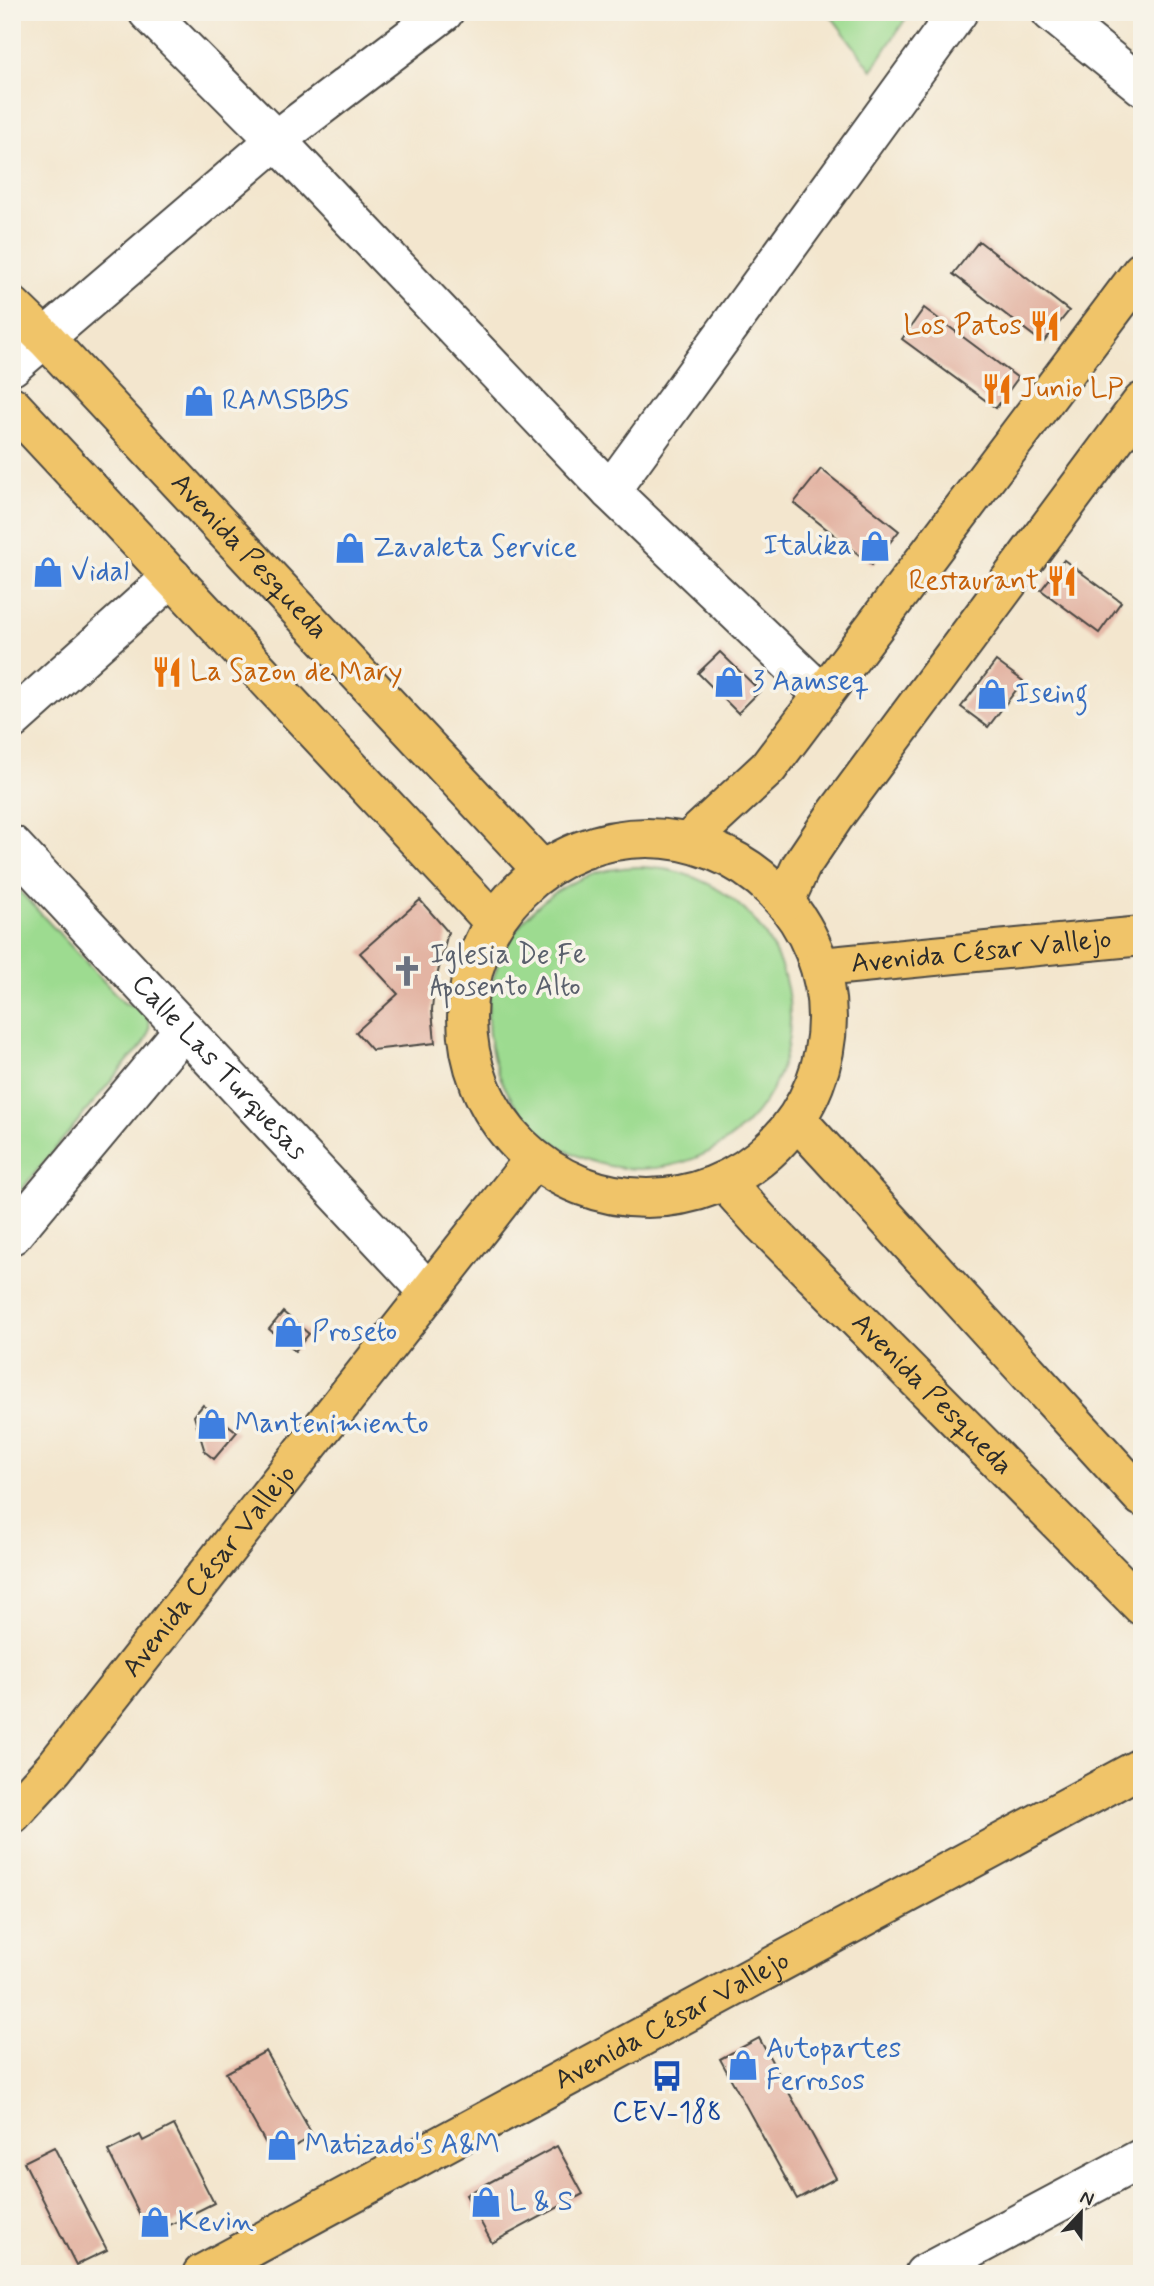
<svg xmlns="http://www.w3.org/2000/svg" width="1154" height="2286" font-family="Mynerve,sans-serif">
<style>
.green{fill:#9ddb90;stroke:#64835e;stroke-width:2}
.building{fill:#e3b4a3}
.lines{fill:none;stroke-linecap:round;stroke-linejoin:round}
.minor-casing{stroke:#494743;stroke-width:42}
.major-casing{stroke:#494743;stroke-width:42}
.minor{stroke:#fff;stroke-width:38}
.major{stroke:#f0c469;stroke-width:38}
.labels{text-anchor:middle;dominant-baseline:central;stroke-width:7;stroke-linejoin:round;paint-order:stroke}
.food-label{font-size:28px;fill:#c56008;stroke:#f7f3e8;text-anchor:end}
.shop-label{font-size:28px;fill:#366cbe;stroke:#f7f3e8;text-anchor:start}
.street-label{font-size:28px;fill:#2b2b2b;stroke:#f7f3e8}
.worship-label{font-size:28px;fill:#5b616d;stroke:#f7f3e8;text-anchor:start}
.transit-label{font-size:28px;fill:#164399;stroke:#f7f3e8}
</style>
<rect width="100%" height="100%" fill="#f7f3e8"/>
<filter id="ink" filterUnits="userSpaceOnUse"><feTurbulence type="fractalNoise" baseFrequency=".0143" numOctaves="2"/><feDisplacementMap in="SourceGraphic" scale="14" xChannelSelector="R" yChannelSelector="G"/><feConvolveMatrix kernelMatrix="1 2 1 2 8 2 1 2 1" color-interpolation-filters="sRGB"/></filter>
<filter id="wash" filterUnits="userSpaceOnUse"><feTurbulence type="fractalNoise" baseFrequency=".00686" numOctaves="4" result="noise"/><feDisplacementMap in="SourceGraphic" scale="28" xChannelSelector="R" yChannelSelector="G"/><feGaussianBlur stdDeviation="1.57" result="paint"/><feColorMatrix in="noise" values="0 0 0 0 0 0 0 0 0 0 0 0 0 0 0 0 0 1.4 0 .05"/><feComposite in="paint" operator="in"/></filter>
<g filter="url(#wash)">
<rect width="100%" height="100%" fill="#f3e6ce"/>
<!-- green -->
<path class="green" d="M828,12H910L872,70Z
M488 1018a151 151 0 1 1 302 0a151 151 0 1 1-302 0Z
M12,883L124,1003C160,1013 154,1038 130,1058L12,1201Z"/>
<g id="blocks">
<!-- building -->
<path class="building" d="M979,241L1069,311L1043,343L953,274Z
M924,308L1018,378L996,408L902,339Z
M821,469L899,531L872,565L794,503Z
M1064,560L1121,602L1099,633L1041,590Z
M720,652L760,691L738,713L698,673Z
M996,661L1023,681L988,727L961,707Z
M420,900L448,932L434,988L432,1010L435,1043L372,1050L356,1032L398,994L360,953Z
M283,1312L309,1334L295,1351L269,1329Z
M203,1405L237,1432L214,1459L205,1452L194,1416Z
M759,2038L836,2178L797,2199L720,2059Z
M266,2051L313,2136L274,2158L226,2073Z
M174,2125L214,2203L150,2235L108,2151L140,2135L143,2141Z
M557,2146L583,2194L492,2243L466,2195Z
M54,2147L107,2250L76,2265L24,2162Z"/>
</g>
</g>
<g filter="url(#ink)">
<use href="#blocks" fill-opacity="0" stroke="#494743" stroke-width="2"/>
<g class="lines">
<defs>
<g id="minor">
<path d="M148,12L276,140L610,491L823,695"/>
<path d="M1051,12L1142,86"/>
<path d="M12,366L276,140L444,12"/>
<path d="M610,491L958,12"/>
<path d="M12,720L172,577"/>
<path id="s1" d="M12,845L428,1291"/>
<path d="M12,1235L184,1029"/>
<path d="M924,2274L1142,2158"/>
</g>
<g id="major">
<path id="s2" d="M12,306L46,339L542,870"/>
<path d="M12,406L493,921"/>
<circle cx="647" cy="1018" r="180"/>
<path d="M688,842L768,768L1142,271"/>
<path d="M785,901L801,866L834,817L1142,402"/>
<path id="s3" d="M821,967L1142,936"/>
<path d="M797,1120L1142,1497"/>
<path id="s4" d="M724,1181L761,1222L1142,1606"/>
<path id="s5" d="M12,1814L54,1768L534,1159"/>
<path id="s6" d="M202,2274L1142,1767"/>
</g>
</defs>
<!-- minor casing -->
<use href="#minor" class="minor-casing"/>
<!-- major casing -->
<use href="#major" class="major-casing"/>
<!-- minor -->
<use href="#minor" class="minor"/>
<!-- major -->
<use href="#major" class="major"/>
</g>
</g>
<!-- icons -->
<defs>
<symbol id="restaurant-bare" viewBox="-9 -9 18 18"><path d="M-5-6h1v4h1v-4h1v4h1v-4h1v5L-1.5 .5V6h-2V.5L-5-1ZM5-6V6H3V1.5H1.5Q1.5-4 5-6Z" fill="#e8710a" stroke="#f7f3e8" stroke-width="2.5" paint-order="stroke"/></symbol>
<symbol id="shop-bare" viewBox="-9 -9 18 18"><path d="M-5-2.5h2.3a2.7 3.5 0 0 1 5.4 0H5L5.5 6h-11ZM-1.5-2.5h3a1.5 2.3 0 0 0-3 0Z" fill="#3f7fe0" stroke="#f7f3e8" stroke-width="2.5" paint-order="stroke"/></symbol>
<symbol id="church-bare" viewBox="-9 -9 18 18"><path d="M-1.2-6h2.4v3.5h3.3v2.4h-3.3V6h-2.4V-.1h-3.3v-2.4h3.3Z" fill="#6b7280" stroke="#f7f3e8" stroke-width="2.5" paint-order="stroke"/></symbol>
<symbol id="bus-bare" viewBox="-9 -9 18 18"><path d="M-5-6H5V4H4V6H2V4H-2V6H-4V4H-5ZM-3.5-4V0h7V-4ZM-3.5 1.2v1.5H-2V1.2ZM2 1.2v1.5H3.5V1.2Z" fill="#1a4fb4" stroke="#f7f3e8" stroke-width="2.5" paint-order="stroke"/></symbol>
</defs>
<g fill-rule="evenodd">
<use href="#restaurant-bare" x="1023" y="304" width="44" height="44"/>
<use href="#restaurant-bare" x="975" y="367" width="44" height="44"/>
<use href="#shop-bare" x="177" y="379" width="44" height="44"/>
<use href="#shop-bare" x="853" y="524" width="44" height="44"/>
<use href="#shop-bare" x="328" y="526" width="44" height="44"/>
<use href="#shop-bare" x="26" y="550" width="44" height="44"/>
<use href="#restaurant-bare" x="1040" y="559" width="44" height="44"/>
<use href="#restaurant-bare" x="145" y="650" width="44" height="44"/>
<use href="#shop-bare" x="707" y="660" width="44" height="44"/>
<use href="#shop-bare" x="970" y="672" width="44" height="44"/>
<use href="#church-bare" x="385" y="949" width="44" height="44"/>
<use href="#shop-bare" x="267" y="1310" width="44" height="44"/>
<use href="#shop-bare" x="190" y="1402" width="44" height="44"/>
<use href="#shop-bare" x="721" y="2043" width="44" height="44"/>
<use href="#bus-bare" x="645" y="2054" width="44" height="44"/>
<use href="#shop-bare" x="260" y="2123" width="44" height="44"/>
<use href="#shop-bare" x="464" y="2180" width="44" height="44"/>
<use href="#shop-bare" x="133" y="2200" width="44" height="44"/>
</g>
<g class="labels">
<!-- food labels -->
<g class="food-label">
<text x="1022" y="326">Los Patos</text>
<text x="1020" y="389" text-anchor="start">Junio LP</text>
<text x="1039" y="581">Restaurant</text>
<text x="190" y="672" text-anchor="start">La Sazon de Mary</text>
</g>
<!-- shop labels -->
<g class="shop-label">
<text x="222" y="401">RAMSBBS</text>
<text x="852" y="546" text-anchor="end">Italika</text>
<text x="373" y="548">Zavaleta Service</text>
<text x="71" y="572">Vidal</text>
<text x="752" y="682">3 Aamseq</text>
<text x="1015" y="694">Iseing</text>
<text x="312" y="1332">Proseto</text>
<text x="235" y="1424">Mantenimiento</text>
<text x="766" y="2049">Autopartes<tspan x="766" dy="32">Ferrosos</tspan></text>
<text x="305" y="2145">Matizado's A&amp;M</text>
<text x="509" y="2202">L &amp; S</text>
<text x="178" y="2222">Kevin</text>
</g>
<!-- street labels -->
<g class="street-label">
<text stroke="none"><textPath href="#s2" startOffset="345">Avenida Pesqueda</textPath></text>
<text stroke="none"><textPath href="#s3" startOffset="161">Avenida César Vallejo</textPath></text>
<text stroke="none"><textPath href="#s1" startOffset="304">Calle Las Turquesas</textPath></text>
<text stroke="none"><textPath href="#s4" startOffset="298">Avenida Pesqueda</textPath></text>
<text stroke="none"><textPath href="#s5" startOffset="313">Avenida César Vallejo</textPath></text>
<text stroke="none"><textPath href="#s6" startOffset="534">Avenida César Vallejo</textPath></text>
</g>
<!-- worship labels -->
<g class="worship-label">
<text x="430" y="955">Iglesia De Fe<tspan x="430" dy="32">Aposento Alto</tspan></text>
</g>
<!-- transit labels -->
<g class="transit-label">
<text x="667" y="2113">CEV-188</text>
</g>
</g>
<!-- margin -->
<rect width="1154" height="2286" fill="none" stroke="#f7f3e8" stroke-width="42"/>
<!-- north arrow -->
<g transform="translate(1081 2213) rotate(22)" stroke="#f7f3e8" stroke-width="5" paint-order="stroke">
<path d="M0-5L12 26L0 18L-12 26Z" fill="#2b2b2b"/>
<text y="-10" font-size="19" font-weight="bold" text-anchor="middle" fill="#2b2b2b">N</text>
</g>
</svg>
